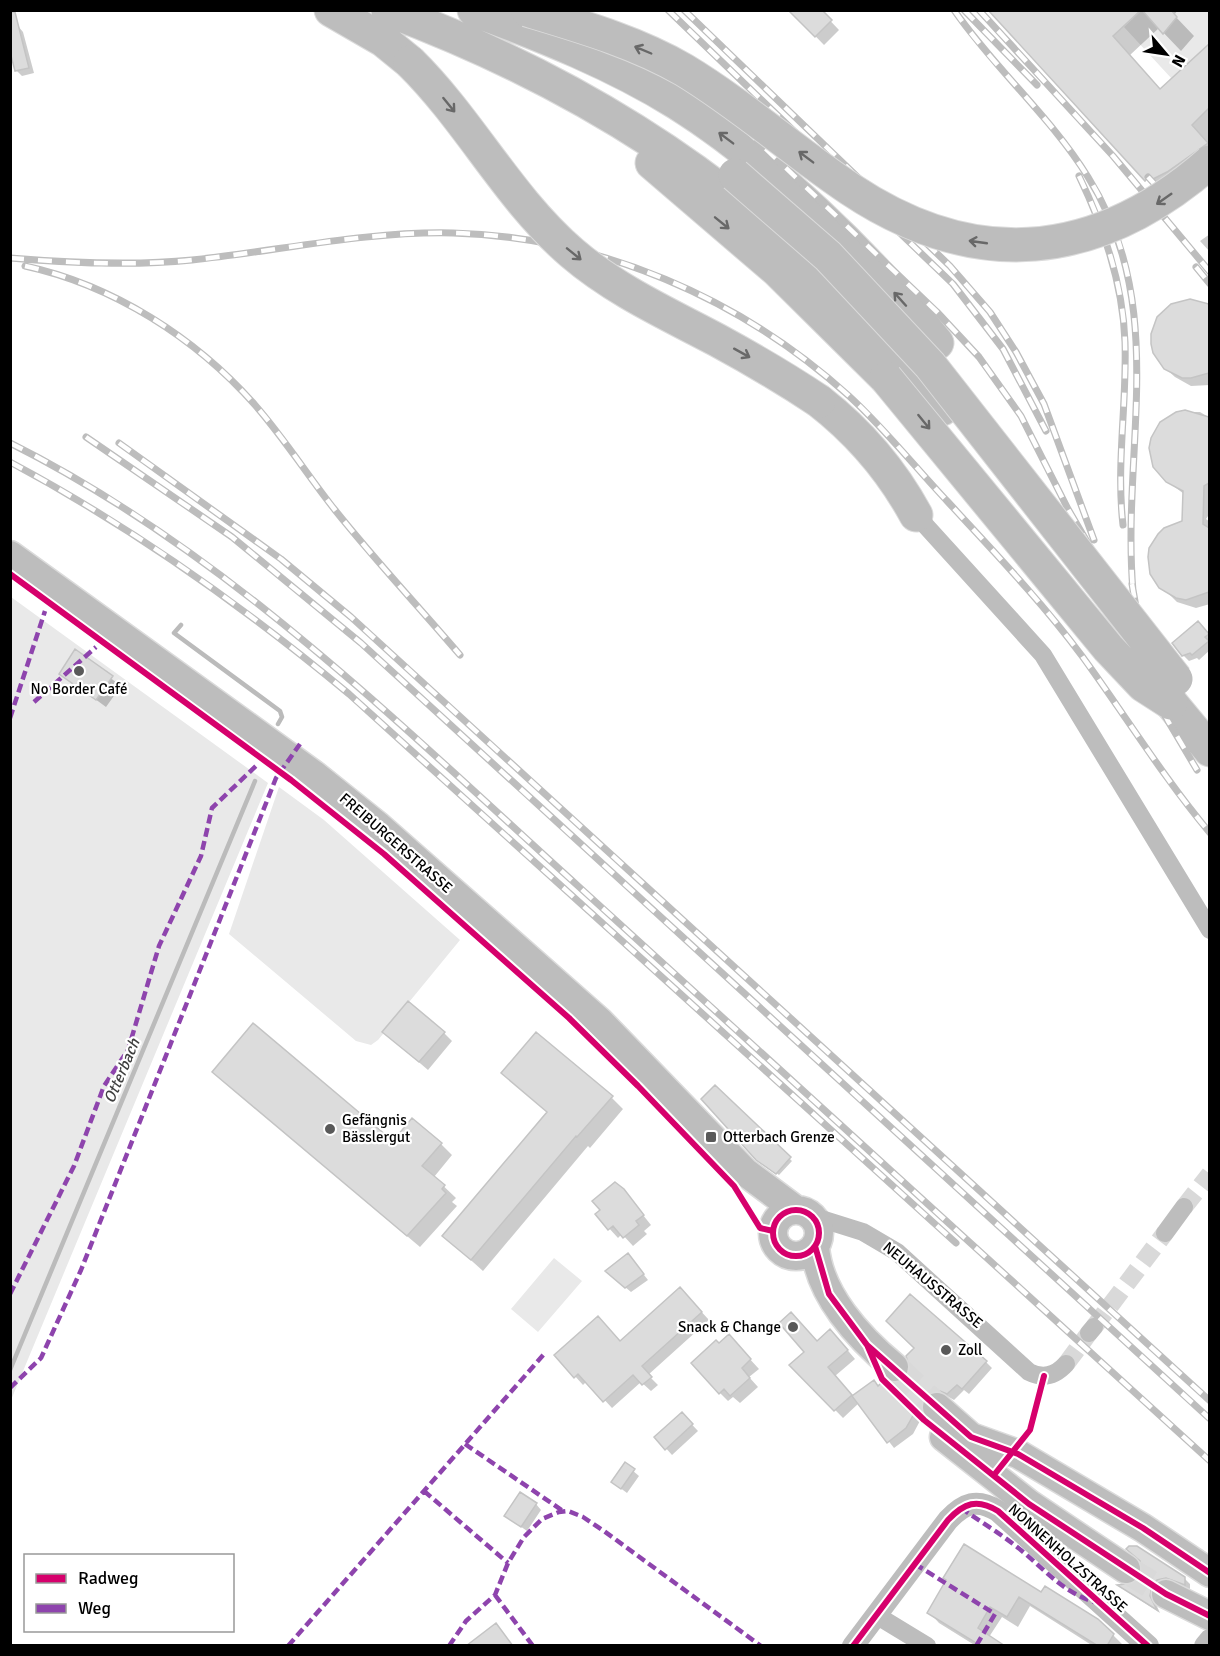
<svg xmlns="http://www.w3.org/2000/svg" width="1220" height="1656" font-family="Signika,sans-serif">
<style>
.green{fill:#e9e9e9}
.shadow{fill:#0003}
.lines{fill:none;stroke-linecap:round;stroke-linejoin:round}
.stream{stroke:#bbb;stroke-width:4.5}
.building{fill:#dcdcdc;stroke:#c4c4c4;stroke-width:1.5}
.minor-tunnel{stroke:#d9d9d9;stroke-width:18;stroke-dasharray:18 9;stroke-linecap:butt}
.primary-tunnel{stroke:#d9d9d9;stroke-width:28;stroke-dasharray:28 14;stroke-linecap:butt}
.primary-casing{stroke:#dbdbdb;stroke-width:31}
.motorway-casing{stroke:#dbdbdb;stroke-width:35}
.minor{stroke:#bdbdbd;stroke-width:18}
.tertiary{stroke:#bdbdbd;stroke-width:22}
.primary{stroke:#bdbdbd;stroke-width:28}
.motorway{stroke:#bdbdbd;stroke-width:33}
.rail-casing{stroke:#bdbdbd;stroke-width:7}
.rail{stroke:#fff;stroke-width:4.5;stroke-dasharray:14;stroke-linecap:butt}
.motorway-bridge-casing{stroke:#dbdbdb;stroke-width:35;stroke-linecap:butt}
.motorway-bridge{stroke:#bdbdbd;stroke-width:33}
.quiet{stroke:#8e44ad;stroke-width:4.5;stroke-dasharray:9 4.5;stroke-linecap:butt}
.cycleway-casing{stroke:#fff;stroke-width:10}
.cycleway{stroke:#d6006c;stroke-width:6}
.oneway{stroke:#686868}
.poi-dot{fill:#595959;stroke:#fff;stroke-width:2}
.labels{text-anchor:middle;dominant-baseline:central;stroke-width:4.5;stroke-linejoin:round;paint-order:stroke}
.poi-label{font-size:15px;fill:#000;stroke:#fff;text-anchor:start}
.street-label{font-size:15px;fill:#000;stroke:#fff}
.water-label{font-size:16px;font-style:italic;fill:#3f3f3f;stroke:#fff}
</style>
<rect width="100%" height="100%" fill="#fff"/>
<!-- green -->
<path class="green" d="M1141,11H1209V44L1172,79L1124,27Z
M11,597L268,783L11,1400Z
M279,787L324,820L460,940L378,1040L371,1045L356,1041L229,934Z
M554,1258L582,1281L538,1332L511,1309Z"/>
<!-- shadow -->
<path class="shadow" d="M790,10H820L839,30L824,45Z
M990,10H1178L1174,15L1194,36L1181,51L1159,28L1130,55L1161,90L1210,46V172L1164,197Z
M18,26L23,32L34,73L22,76L16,70Z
M1210,234V252L1200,241Z
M1207,305L1210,307V385L1191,386L1175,377L1165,368Z
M1185,412H1200L1210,418V513L1206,519L1210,522V604L1196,608L1177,602L1168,593L1183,522L1184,494L1167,481Z
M1203,628L1210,635V650L1199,660L1197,658L1189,661L1183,655Z
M76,652L121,686L106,707L61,674Z
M444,1033L452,1041L428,1070L393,1040Z
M226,1083L393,1143L441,1144L452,1155L434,1177L456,1198L452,1202L457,1206L420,1247Z
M715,1087L792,1161L779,1175L757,1158Z
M612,1098L623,1109L590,1148L588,1146L483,1271L444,1236Z
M623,1190L651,1225L644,1231L647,1234L633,1246L622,1234L618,1238L597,1215Z
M633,1261L648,1280L631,1292L612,1276Z
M687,1296L709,1320L648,1375L658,1385L651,1391L641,1382L612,1408L587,1381L583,1385L556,1355L620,1343Z
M838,1339L855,1359L835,1376L853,1397L879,1387L986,1362L992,1368L969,1394L964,1390L954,1400L947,1396L931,1402L926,1411L930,1425L921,1419L913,1434L894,1448L859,1403L843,1418L791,1365L817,1342Z
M719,1345H737L759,1369L749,1377L758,1387L740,1403L733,1397L728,1401L720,1393Z
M682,1414L698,1431L672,1455L656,1437Z
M625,1464L639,1476L627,1493L619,1487Z
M536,1504L541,1510L527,1531L506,1516Z
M1142,1562L1184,1578L1190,1584V1589L1172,1583L1157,1592L1155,1602L1160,1613L1120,1587L1135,1585L1144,1571Z
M948,1580L1042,1594L1113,1635L1124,1646H1093L1030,1606L1018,1627L1002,1617L989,1637L1002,1646H976L939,1623L929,1612Z"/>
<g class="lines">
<!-- stream -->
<path class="stream" d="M181,625L174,633L280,711L282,717L278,724
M10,1370L255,781"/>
</g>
<!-- building -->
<path class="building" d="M788,10H822L832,20L815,37Z
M988,10H1141L1113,36L1160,89L1209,44V108L1192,125L1208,143L1167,172L1153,179L1149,176L1145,181Z
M1142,10H1171L1177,17L1163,34Z
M10,12H15L29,68L15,71L10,52Z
M1190,299L1209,304V373L1191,378H1182L1164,369L1153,353L1151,344V334L1157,317L1171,304Z
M1185,410L1209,417V483L1204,486L1203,524L1209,528V592L1186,600L1176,598L1159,588L1150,574L1148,557L1149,548L1158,534L1164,528L1182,521L1183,491L1166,482L1153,467L1149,448L1151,438L1160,422L1176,412Z
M1198,621L1209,634L1205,637L1209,641L1192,655L1190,653L1182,656L1172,643Z
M75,649L113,676L96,700L59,674Z
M408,1001L445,1032L419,1062L382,1032Z
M253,1023L393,1141L412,1118L442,1143L422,1166L445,1185L442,1189L446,1193L407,1236L212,1072Z
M536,1032L613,1096L577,1137L576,1136L471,1260L442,1236L547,1112L501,1073Z
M715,1085L791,1157L776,1174L756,1160L701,1099Z
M615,1182L624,1189L644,1215L636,1221L639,1225L623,1238L613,1226L608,1230L595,1214L600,1210L592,1201Z
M628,1253L644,1274L625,1288L605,1271Z
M680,1287L702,1312L642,1366L652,1377L642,1385L633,1375L603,1402L578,1374L574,1378L554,1355L598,1316L620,1341Z
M910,1294L987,1361L962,1389L957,1385L947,1394L940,1391L925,1396L921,1404L925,1418L922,1421L914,1414L906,1428L887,1443L852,1396L874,1380L878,1386L884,1380L899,1383L907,1377L910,1370L906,1356L914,1348L886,1321Z
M791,1312L817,1341L830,1329L848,1350L828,1367L852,1395L834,1411L789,1365L804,1352L779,1323Z
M729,1334L751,1359L742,1368L750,1378L730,1396L724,1389L719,1394L691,1363L716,1340L719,1343Z
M682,1412L693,1424L665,1450L654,1437Z
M625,1462L635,1469L621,1489L611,1482Z
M520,1492L537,1503L521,1527L504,1516Z
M964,1544L1041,1592L1045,1586L1098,1619L1114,1634L1107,1646H1098L1019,1597L1007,1617L990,1607L978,1628L1005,1646H981L927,1613L946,1580L943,1578Z
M1129,1546H1137L1185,1577V1585L1166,1578L1157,1580L1152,1586L1150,1596L1157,1610L1117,1585L1134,1583L1142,1571L1140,1561L1126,1549Z
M496,1623L513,1646H466Z"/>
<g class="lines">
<!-- minor-tunnel -->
<path class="minor-tunnel" d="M1184,1207L1210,1174
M1094,1327L1165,1233
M1066,1364L1089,1333"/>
<!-- primary-tunnel -->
<path class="primary-tunnel" d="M894,1367L937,1407
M1126,1569L1166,1594"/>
<defs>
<path id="primary" d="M10,555L313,774L378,826L599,1021L745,1172L796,1210
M773 1233a23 23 0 1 1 46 0a23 23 0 1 1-46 0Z
M815,1246C818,1294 859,1338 894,1367
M937,1407L971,1437L1018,1454L1143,1528L1210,1573
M944,1437L1029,1504L1126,1569
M1166,1594L1210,1616"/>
<path id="motorway" d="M331,10L383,40L410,62
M388,10C535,65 676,144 793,250C847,298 896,354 942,409
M474,10C544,36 614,64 677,103C768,160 871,259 937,343
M652,163L778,271L886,378
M819,401C860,433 891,469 916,515
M1171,703L1210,750"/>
</defs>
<!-- primary casing -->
<use href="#primary" class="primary-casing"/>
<!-- motorway casing -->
<use href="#motorway" class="motorway-casing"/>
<!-- minor -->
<path class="minor" d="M916,515L1043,655L1210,930
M812,1216L863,1232L897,1252L1029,1372C1043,1379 1055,1376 1066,1364
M1165,1233L1184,1207
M1089,1333L1094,1327
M876,1615L927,1646"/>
<!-- tertiary -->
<path class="tertiary" d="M853,1646L948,1520C964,1503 977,1498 998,1511L1148,1646
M1205,1646L1210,1640"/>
<!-- primary -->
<use href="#primary" class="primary"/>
<!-- motorway -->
<use href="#motorway" class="motorway"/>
<defs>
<path id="rail" d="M668,10L953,284L1003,349L1046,431
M684,10L950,266L990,312L1016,352L1044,404L1094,540
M954,10C995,69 1051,117 1088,177C1170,308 1121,448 1133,591
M964,10L1037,85
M979,10L1113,156L1210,272
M725,110L937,312L979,357L1021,416L1068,509L1107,576L1131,644L1168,721L1197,770
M1079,176C1104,228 1123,284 1125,342C1127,404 1116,464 1123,525
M1148,177L1160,190
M10,258C71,263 132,266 192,260C279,251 365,231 453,233C599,237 741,298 849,396C884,428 915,467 948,502C994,552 1042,602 1082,656C1125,715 1163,777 1210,833
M25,266C113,285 196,338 255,405C284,438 308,476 335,510C375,560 419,607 460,655
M1196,267L1210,284
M86,437L232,537L361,643L1210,1419
M10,443C226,551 400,725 577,885C788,1077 999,1269 1210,1461
M119,443L281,559L351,617L1210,1401
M10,462C132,527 243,606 349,694L956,1243
M1132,584L1142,641"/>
</defs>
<!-- rail casing -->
<use href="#rail" class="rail-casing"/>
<!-- rail -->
<use href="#rail" class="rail"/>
<defs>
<path id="motorway-bridge" d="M527,10C580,26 636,42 684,70C742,105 793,151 850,189C976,273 1097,261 1210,162
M410,62C470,121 508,198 572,253C615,290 668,314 717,340C752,359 786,379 819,401
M735,175L828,256L930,365L1176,679
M886,378L1108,648L1143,685L1171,703"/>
</defs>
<!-- motorway-bridge casing -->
<use href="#motorway-bridge" class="motorway-bridge-casing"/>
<!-- motorway-bridge -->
<use href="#motorway-bridge" class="motorway-bridge"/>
<!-- quiet -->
<path class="quiet" d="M34,702L96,647
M10,718L45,611
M10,1294L74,1166L104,1086L128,1050L159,946L201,856L212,808L258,764
M10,1388L41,1358L81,1270L276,778L300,744
M465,1444L563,1511
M424,1491L508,1563
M961,1508C981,1522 1003,1535 1022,1551C1046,1571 1064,1593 1095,1602
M915,1564L995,1614L976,1646
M495,1595L533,1646
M288,1646L545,1353
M449,1646L466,1621L495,1595L508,1563L524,1537L542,1519L559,1512L568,1511L583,1517L604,1531L761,1646"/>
<defs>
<path id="cycleway" d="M10,574L291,780L384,854L569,1018L638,1086L734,1186L760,1228L773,1231
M773 1233a23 23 0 1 1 46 0a23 23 0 1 1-46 0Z
M815,1246L829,1294L867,1345L971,1437L1018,1454L1143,1528L1210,1573
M868,1347L882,1379L924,1420L1029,1504L1166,1594L1210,1616
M994,1475L1030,1430L1044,1376
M853,1646L948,1520C964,1503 977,1498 998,1511L1148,1646"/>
</defs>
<!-- cycleway casing -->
<use href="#cycleway" class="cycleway-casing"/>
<!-- cycleway -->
<use href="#cycleway" class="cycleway"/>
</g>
<!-- one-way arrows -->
<defs><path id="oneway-shaft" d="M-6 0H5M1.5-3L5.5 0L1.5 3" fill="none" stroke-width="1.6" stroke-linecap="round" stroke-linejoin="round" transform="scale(1.5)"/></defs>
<g class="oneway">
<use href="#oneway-shaft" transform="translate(643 50) rotate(-157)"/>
<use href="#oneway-shaft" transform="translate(449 105) rotate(51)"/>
<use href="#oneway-shaft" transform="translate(726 138) rotate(-143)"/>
<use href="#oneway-shaft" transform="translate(806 157) rotate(-143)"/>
<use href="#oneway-shaft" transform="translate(1164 199) rotate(145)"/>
<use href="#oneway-shaft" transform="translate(722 223) rotate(39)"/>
<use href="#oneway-shaft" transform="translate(978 242) rotate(-172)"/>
<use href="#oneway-shaft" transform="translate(574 254) rotate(39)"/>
<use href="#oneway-shaft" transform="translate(900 299) rotate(-132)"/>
<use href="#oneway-shaft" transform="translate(742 353) rotate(29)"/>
<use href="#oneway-shaft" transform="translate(924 422) rotate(51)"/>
</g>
<!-- markers -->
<g class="poi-dot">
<circle cx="79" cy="671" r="6"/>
<circle cx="330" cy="1129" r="6"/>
<rect x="705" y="1131" width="12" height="12" rx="3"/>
<circle cx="793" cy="1327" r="6"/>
<circle cx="946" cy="1350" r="6"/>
</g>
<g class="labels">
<!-- poi labels -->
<g class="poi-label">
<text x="79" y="689" text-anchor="middle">No Border Café</text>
<text x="342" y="1120">Gefängnis<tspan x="342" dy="17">Bässlergut</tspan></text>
<text x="723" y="1137">Otterbach Grenze</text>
<text x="781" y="1327" text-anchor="end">Snack &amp; Change</text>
<text x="958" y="1350">Zoll</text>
</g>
<!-- street labels -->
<g class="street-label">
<text transform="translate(396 843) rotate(41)">FREIBURGERSTRASSE</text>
<text transform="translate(933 1285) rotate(40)">NEUHAUSSTRASSE</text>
<text transform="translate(1068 1558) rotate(42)">NONNENHOLZSTRASSE</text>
</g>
<!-- water labels -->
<g class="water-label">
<text transform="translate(122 1071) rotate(-67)">Otterbach</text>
</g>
</g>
<!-- border -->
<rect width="1220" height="1656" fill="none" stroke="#000000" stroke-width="24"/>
<!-- legend -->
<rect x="24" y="1554" width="210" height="78" fill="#ffffff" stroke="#999999" stroke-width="1.5"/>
<rect x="36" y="1574" width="30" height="9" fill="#d6006c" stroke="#999999" stroke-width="1.5"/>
<text x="78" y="1584" font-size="18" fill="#000000">Radweg</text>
<rect x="36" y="1604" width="30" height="9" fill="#8e44ad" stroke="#999999" stroke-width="1.5"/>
<text x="78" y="1614" font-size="18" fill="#000000">Weg</text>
<!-- north arrow -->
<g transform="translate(1166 54) rotate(119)" stroke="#ffffff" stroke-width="4.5" paint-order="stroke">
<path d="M0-4.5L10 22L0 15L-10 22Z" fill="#000000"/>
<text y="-9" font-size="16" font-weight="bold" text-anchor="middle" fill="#000000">N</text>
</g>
</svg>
